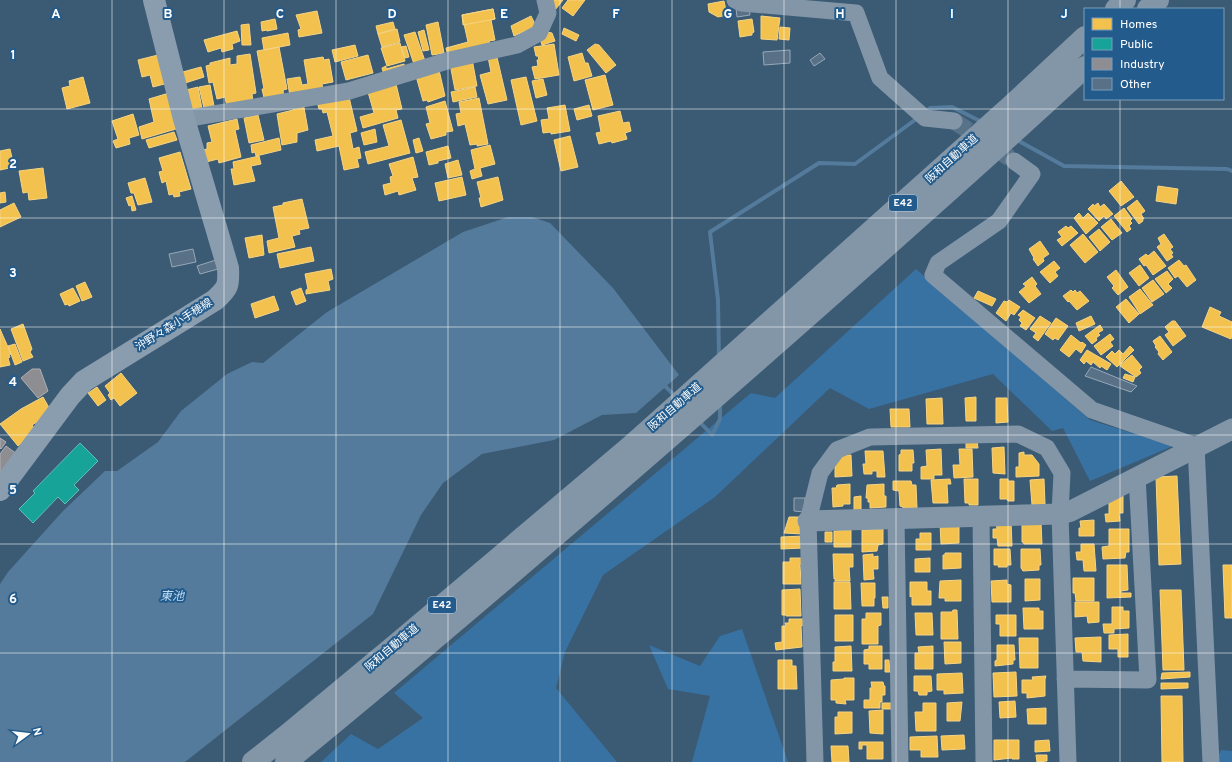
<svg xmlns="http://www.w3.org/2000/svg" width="1232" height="762" font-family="Overpass,'Noto Sans JP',sans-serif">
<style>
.green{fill:#3872a2}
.water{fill:#547b9b}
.homes{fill:#f2c14e;stroke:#f6d483}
.public{fill:#17a398;stroke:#5dbfb7}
.industry{fill:#8d8d92;stroke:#afafb3}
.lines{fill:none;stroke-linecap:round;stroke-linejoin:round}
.stream{stroke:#547b9b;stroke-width:4}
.building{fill:#597186;stroke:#96a8b7}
.minor-tunnel{stroke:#587389;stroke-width:17;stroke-dasharray:17 8;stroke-linecap:butt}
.minor{stroke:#8296a8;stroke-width:17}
.tertiary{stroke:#8296a8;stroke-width:21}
.secondary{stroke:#899dae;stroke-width:22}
.motorway{stroke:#8296a7;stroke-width:22}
.grid{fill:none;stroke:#fff;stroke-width:1;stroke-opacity:0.55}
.labels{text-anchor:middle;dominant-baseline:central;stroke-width:4;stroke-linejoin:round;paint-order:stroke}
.shield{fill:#235c8c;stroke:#bdcedc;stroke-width:1}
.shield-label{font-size:10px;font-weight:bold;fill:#fff}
.street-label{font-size:11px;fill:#fff;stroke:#235c8c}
.water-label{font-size:12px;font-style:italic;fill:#bddbf2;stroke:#235c8c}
.grid-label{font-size:13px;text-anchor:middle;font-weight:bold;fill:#fff;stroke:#235c8c;stroke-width:4;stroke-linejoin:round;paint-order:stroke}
</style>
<rect width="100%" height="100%" fill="#3b5a74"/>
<!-- green -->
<path class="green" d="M916,269L1090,420L1173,446L1090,481L1063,428L1052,431L993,374L869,409L830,388L715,497L603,575L565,652L556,688L617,762H321L351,734L378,749L423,718L394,693L751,393L775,398Z
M742,629L788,762H692L710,696L668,689L649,645L700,666L720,636Z
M1221,750L1232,751V762H1216Z"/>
<!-- water -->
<path class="water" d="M508,217H532L550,223L613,288L679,375L636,413L602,415L554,440L482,454L443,483L421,515L373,614L185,762H0V584L8,572L63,511L105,471H117L158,442L181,411L227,374L252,362L263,363L327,312L463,232Z"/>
<!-- homes -->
<path class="homes" d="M550,0H563L555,10Z
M568,0H585L573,16L562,8Z
M724,1L727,15L718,17L709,12L708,4Z
M493,9L495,19L491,20L495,40L489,41L490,45L448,56L446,48L468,42L462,15Z
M493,9L495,19L463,25L462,15Z
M317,11L322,33L299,37L298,30L301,29L296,15Z
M531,16L536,26L514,36L511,26Z
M761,16L780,18L777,40L761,39Z
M275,19L277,29L267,31V30L262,31L261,22Z
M752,19L754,32L752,33V35L740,37L738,21Z
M393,22L395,29L378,34L376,26Z
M438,22L444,53L432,55L426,25Z
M249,24L251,45H242L241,25Z
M780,27L790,28L789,40L779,39Z
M564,28L579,35L576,41L562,34Z
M397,29L400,42L382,47L378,34Z
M424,30L429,50L423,51L418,32Z
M237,31L240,41L232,44L233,49L222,52L221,48L208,52L204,40Z
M415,32L425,61L415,67L404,35Z
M547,32L552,33L555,41L542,45L539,36Z
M288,33L290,45L264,50L262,38Z
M400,43L405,61L387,66L381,48Z
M554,44L559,75L535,79L532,67L538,66L537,60H539L538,56H536L534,47Z
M595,44L599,45L616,65L606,73L587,50Z
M355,45L358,56L335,62L332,50Z
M406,46L409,57L405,58L401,47Z
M279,47L287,89L283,90L284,98L265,102L262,89H264L257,51Z
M496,53L507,100L488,104L480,75L491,72L488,57Z
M582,53L585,63H588L592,76L574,81L568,57Z
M162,54L168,83L153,87L150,75L142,77L138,60Z
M250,54L256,93L252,94L253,103L227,107L225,97L217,99L213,82L209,83L206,66L210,65V63L230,58V65L237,64V56Z
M368,55L373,73L346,80L341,62Z
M323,57L324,60L329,59L333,82L322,84L323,91L290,96L287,79L300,77L302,85L308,84L304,60Z
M472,59L477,86L455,90L450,64Z
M404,64L407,73L385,79L382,68L386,66V69Z
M201,67L204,77L182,84L179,73Z
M439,70L445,96L428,102L427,100L423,101L416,76Z
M605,75L613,105L593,110L585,80Z
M83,77L90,103L67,109L62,88L70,86L69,81Z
M526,77L537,121L521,125L511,80Z
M543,79L547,95L536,98L532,81Z
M396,84L402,109L396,110L398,118L363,128L360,117L374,113L368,92Z
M210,85L214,106L204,108L199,87Z
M198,87L202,109L190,111L186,90Z
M475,87L477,97L453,102L451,92Z
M169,93L176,129L142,139L139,127L154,122L149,99Z
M349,97L357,131L350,133L353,149L359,147L361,158L357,159L359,167L344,170L339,146L317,151L315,140L333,136L327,112L323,113L322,109H319L317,102Z
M479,98L488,144L477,146V144L470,145L465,124L458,126L456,114L461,113L459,102Z
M445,101L453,131L446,132V135L431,139L426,124L430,123L426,107Z
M303,102L308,130L297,133V142L282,145L277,114L293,110V104Z
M565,105L570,131L551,134V132L543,133L541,120L549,119L547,108Z
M589,105L592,116L577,120L574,109Z
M620,111L623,123L629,122L631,131L625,133L627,139L612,143L611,141L599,144L596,133L601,132L598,116Z
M133,114L139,135L129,138L130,144L116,148L113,141L118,139L112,121Z
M258,115L264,140L249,143L244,118Z
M237,119L239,129L235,130L241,157L219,163L218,159L206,162L203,150L207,149V143L212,142L208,126Z
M401,120L410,153L368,164L365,152L389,146L383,125Z
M375,129L377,142L364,145L361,133Z
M174,132L177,140L149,148L146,140Z
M570,136L578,167L561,171L554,140Z
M279,138L281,150L256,156L255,152L252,153L251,145Z
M419,138L423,151L416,153L413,140Z
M490,145L495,164L480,168L482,176L472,179L470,171L475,169L471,150Z
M448,146L451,158L438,161V163L429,165L426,152Z
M10,149L14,167L0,170V151Z
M180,152L191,189L179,192L180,196L174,197L173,194L169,195L166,181L162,183L159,172L163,171L159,158Z
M259,156L261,164L251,166L255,181L234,185L231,169H234L233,162Z
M413,157L418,177L412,178L416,190L399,195L398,191L385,195L383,185L391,183L390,177L393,176L389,164Z
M458,160L462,175L448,178L445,164Z
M43,168L47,198L29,200L28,192L23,193L19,171Z
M462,177L466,195L439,201L435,183Z
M498,177L503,200L481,207L479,198H481L477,182Z
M145,178L152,202L138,205L134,193H131L128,183Z
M1121,181L1134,197L1121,206L1109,191Z
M1158,186L1178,189L1176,204L1156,201Z
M5,192L6,202L0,203V193Z
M132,196L136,210L132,211L131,205L129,206L126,198Z
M302,199L309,228L299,230L300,234L292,236L295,247L269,253L267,241L279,238L273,207L283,205V203Z
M1137,200L1145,211L1141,214L1144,219H1142L1143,221L1139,224L1127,208Z
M14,203L21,217L0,227V210Z
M1098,203L1100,207L1104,204L1113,214L1106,219L1104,216L1099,221L1088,209L1093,204L1094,206Z
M1124,208L1132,219L1130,221L1132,223L1129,226L1131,229L1127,232L1114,216Z
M1079,213L1083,218L1088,213L1098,223L1086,234L1074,218Z
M1111,219L1122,233L1112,240L1101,227Z
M1066,226L1068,228L1071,226L1078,233L1062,246L1057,240L1062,237L1058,232Z
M1099,229L1110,242L1100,251L1089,237Z
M1083,234L1098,252L1085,263L1070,245Z
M1164,234L1173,247L1170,249L1173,253L1171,254L1173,257L1167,261L1157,247L1161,244L1158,238Z
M262,235L264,255L249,258L245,238Z
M1040,241L1049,254L1043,258L1044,261L1038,266L1033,259L1034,258L1029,249Z
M311,247L314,261L280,268L277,254Z
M1154,251L1166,266L1153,275L1146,265L1144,266L1139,259L1146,254L1148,256Z
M1179,260L1184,266L1186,265L1196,280L1187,287L1178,276L1175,278L1168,268Z
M1054,261L1060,268L1055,272L1058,276L1050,283L1040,272Z
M1140,265L1149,278L1139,286L1129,273Z
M331,269L333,279L328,281L330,290L306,294V290L308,289L305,274Z
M1116,270L1128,287L1118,295L1112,288L1114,286L1107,277Z
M1167,271L1173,279L1168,284L1172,288L1166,293L1155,279Z
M1032,277L1037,284L1035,286L1041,294L1029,303L1019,292L1026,286L1023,284Z
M1153,280L1164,294L1152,302L1142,288Z
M85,282L92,297L82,301L76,286Z
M73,288L80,301L69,306L68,304L65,305L60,294Z
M301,288L306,301L296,305L291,292Z
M1140,289L1153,305L1140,314L1129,297Z
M1071,290L1073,292L1075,290L1077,293L1080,291L1089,301L1077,310L1069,301L1068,302L1063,296Z
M978,291L996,299L992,306L974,298Z
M274,296L279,310L255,318L251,304Z
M1126,299L1139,314L1129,323L1116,307Z
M1009,300L1020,307L1014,315L1011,313L1006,321L996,313L1004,301L1007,302Z
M1210,307L1221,312L1219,316L1232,322V335L1231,339L1202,327Z
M1023,310L1035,318L1026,330L1020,326L1022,323L1019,320L1021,317L1018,315Z
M1040,316L1051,323L1038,341L1033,337L1036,333L1030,329Z
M1091,316L1095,324L1079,331L1076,323Z
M1056,318L1068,326L1058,340L1055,338L1053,340L1045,334Z
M1172,321H1175L1186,336L1173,346L1165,335L1169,332L1165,327Z
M23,324L32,349L30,352L33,357L23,361L11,329Z
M1100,325L1103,330L1098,333L1100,335L1096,338L1097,340L1092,344L1085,336Z
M0,329L11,354L9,355L10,357L8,358L10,365L0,367Z
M1110,334L1114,339L1110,342L1113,346L1101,355L1094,346Z
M1071,335L1081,343L1082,342L1086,345L1081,353L1076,349L1069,357L1060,350Z
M1160,336L1172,352L1163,360L1158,354L1159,352L1155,347L1156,346L1153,341Z
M15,344L22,362L15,365L8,346Z
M1130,346L1134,350L1117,367L1106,357L1112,351L1115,354L1119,350L1123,354Z
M1087,350L1111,364L1107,370L1101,366L1100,368L1093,362L1091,365L1086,361L1084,364L1080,360Z
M1132,355L1142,367L1139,370L1141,373L1136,377L1120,366L1121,364Z
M121,373L137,393L120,406L114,398L111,400L108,395L110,393L105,386Z
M1125,374L1135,377L1133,382L1123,378Z
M97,387L106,400L98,406L88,393Z
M43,397L52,413L32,425L36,431L18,446L0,424L21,409Z
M976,397V421H966L965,398Z
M942,398L943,424H927L926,399Z
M996,398H1007L1008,422L996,423Z
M890,409H909L910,427H891Z
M977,441L978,448H966V442Z
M1004,447L1005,474L993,473L992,448Z
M941,449L942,475H934V479H921V467L927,466L926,450Z
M959,449H972L973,477L954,478L953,465H960Z
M901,450H913L914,463H912V471H899V455L901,454Z
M865,451H883L885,477H877V471H872V474H864L863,464H866Z
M1024,452V455H1032L1039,464V476L1016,477V467H1019V453Z
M838,455H851L852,476L835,477V464H837Z
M1177,476L1181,564L1159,565L1156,477Z
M950,479L951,484H947L948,503H933L931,480Z
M964,479H978V505H969V503H965Z
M1000,479H1008V481H1014V501H1008L1007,499H1000Z
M1044,479L1045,504L1032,505L1030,480Z
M893,481H911L912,485H916L917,508H903V507L900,506L899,491L893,490Z
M850,484V504H843V506L833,507L832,488H836L837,485Z
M884,484V496H886V507L870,508V502H868V498H866L867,485Z
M1123,495V513H1119L1120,521L1106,522L1105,514H1109V496Z
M861,496V510L854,511V497Z
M789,517H803V534L784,533Z
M1094,520V536H1079V528H1081L1080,521Z
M996,521H1011L1012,546H998L997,538H993V529H997Z
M1022,521L1041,523L1042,544H1024L1023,542H1022Z
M959,523V543L941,544L940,524Z
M883,529V544L878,545L877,551L862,552V530Z
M1109,529H1129V552H1126L1125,558L1103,559L1102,547L1109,546Z
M851,530V547H834V531Z
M825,532H832V542H825Z
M920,533H931V550H916V539H920Z
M804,536V548L781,549V537Z
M1081,544H1094L1096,571H1084L1083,560H1077L1076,552H1081Z
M994,549H1010L1011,565H1007V567H998L999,565H994Z
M1021,549H1040L1041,565H1039V570L1023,571L1021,568Z
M945,553H961V568L943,569V555H945Z
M833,554H853V567H849L850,581H835V578L834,579Z
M873,554V557L878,556V569H873L874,579L864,580L863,555Z
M790,558H803L804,564H800L801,584H783V562H790Z
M930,558V572H915V559Z
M1107,565H1127L1128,590L1121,591V593H1131V597L1107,598Z
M1223,565H1232V618H1225Z
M1073,578H1094V601H1076L1075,593H1073Z
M1025,579H1040V600L1025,601Z
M961,580V601H945V598H939L940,581Z
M1007,580V584L1011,585V602H992L991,581Z
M834,582H850L851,609H834Z
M910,582H927V591H931V605H912V596L910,597Z
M861,583H875V598H874V606H862Z
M800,589L801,616H786V615H782V590Z
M1160,590H1181L1184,670H1163Z
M882,597H888V608H883Z
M1075,602H1099V622L1088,623L1087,616L1075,617Z
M1112,607H1123V611H1129V628L1114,629V633H1104L1103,624H1112Z
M1023,608H1039V611H1043V629H1024Z
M953,610H957L958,639H941V612H952Z
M866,613H881V625L878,626V644H862V619H866Z
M915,613H932L933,635H916Z
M835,615H853V641H835Z
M996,615H1016V636H1000V624H996Z
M789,619H803L804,625L801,626L802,647L776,650L775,643L782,642V626H786L785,623H789Z
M1128,634V657H1118V649H1109V635Z
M1101,637V662L1083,661L1082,652H1076L1075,638Z
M1019,638H1038V668H1020Z
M944,642H961V663L945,664Z
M997,645H1014L1015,660H1013V664L995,666V661L997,660Z
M851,646L852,671H833V662H835V647Z
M869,646H882V669H869V664H864V650L869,649Z
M933,646V669H915V653H919L918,647Z
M778,660H792V666H796L797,689H778Z
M885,660H889L890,672H885Z
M1016,672L1017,696L994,697L993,673Z
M1190,672V677L1161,679L1162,673Z
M962,673L963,693L944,694V690H937V674Z
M914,676H931L932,691L927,692V695H919L918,691H914Z
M1046,676L1045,679V696L1027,698V693H1022V680H1033L1032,677Z
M844,678H854V700H845L846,704L836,703V700H831V680L844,679Z
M871,682H883L884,686H885V695H882V702H880V708H864V700H870V688H872Z
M1161,683H1188V688L1161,689Z
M1161,696H1182L1183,762H1162Z
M1015,701L1016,717L1000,718L999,702Z
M962,702L960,721H947V703Z
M882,703H893V709H882Z
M923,703H936V731H916L915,712H923Z
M1046,708V724H1028L1027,709Z
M883,710V734L870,733L869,711Z
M838,712H852V733L835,734V717H838Z
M964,735L965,749L942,750L941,736Z
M937,736L938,757H921V750H910V737Z
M994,740H1019V759H1012V758L994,760Z
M1049,740L1050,751L1035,752V741Z
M859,742H883V759H867V745H862V749H859Z
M831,746H848L849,762H832Z
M1036,755H1047V761L1037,762Z"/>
<!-- public -->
<path class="public" d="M80,443L98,461L74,485L79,490L65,504L58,497L33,523L19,509L35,493L33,491Z"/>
<!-- industry -->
<path class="industry" d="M32,369H40L48,391L38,398L21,378Z
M0,438L6,442L1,449L0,448Z
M6,446L21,457L0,483V454Z"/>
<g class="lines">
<!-- stream -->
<path class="stream" d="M924,113L930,108L952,107L982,122
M1017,140L1064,166L1227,169L1232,171
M719,358L718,300L710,232L819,163L855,164L919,117
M663,384L677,398
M698,420L712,435L720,419V403"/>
</g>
<!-- building -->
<path class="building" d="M749,5L750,15L737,17L736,8Z
M790,50V63L764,65L763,52Z
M820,53L825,59L814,66L810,60Z
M193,249L196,262L172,267L169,254Z
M216,260L218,269L200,274L197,266Z
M1091,367L1137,386L1131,392L1085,376Z
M794,498H805L804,512L794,511Z"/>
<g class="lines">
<!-- minor-tunnel -->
<path class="minor-tunnel" d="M954,121L1014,161"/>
<!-- minor -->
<path class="minor" d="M735,0L741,3L856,13L880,78L925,118L954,121
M184,119L349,91L450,60L517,45L539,33L548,13L545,0
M1014,161L1032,174L999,221L938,263L933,275L1092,410L1196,446L1211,762
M981,516L984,762
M896,519L900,762
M1065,679L1148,680L1137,476
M815,762L808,521L820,473L837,450L870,437L1018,434L1047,448L1062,473L1060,514L1068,762"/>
<!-- tertiary -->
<path class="tertiary" d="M808,521L1060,514L1071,511L1232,429"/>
<!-- secondary -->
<path class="secondary" d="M0,490L70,396L84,381L215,300C228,288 229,286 228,268L184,119L154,0"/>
<!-- motorway -->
<path class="motorway" d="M1116,9L1125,0
M1148,9L1158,0
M253,762L286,736L398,643L631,446L1011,106L1085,37
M286,762C455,624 620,481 784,337C885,248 986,159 1085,67"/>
</g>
<!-- grid -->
<path class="grid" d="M112,0V762M224,0V762M336,0V762M448,0V762M560,0V762M672,0V762M784,0V762M896,0V762M1008,0V762M1120,0V9M1120,99V762M0,109H1232M0,218H1232M0,327H1232M0,435H1232M0,544H1232M0,653H1232"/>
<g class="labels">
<!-- shield labels -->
<g class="shield">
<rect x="889" y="195" width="28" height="16" rx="3"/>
<rect x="428" y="597" width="28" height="16" rx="3"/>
</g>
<g class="shield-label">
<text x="903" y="203">E42</text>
<text x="442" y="605">E42</text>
</g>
<!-- street labels -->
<g class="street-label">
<text transform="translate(952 159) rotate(-42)">阪和自動車道</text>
<text transform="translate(174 325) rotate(-32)">沖野々森小手穂線</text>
<text transform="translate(675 407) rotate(-41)">阪和自動車道</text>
<text transform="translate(392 648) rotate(-40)">阪和自動車道</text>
</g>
<!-- water labels -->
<g class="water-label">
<text x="172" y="597">東池</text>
</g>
</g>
<g class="grid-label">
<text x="56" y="18">A</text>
<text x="168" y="18">B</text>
<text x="280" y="18">C</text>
<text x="392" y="18">D</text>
<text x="504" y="18">E</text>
<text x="616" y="18">F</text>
<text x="728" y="18">G</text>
<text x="840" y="18">H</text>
<text x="952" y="18">I</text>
<text x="1064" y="18">J</text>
<text x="13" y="59">1</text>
<text x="13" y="168">2</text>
<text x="13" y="277">3</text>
<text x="13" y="386">4</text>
<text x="13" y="494">5</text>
<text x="13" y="603">6</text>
</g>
<!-- legend -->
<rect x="1084" y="8" width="140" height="92" fill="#235c8c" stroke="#7b9dba"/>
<rect x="1092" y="18" width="20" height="12" fill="#f2c14e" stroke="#7b9dba"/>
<text x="1120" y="28" font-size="12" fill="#ffffff">Homes</text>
<rect x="1092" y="38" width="20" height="12" fill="#17a398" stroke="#7b9dba"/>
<text x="1120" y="48" font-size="12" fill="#ffffff">Public</text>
<rect x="1092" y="58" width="20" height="12" fill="#8d8d92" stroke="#7b9dba"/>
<text x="1120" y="68" font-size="12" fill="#ffffff">Industry</text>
<rect x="1092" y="78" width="20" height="12" fill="#597186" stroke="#7b9dba"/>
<text x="1120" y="88" font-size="12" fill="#ffffff">Other</text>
<!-- north arrow -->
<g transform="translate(28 734) rotate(75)" stroke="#235c8c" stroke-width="3" paint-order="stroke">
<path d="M0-3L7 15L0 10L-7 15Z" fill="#ffffff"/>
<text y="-6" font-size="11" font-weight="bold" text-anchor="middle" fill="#ffffff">N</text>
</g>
</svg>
